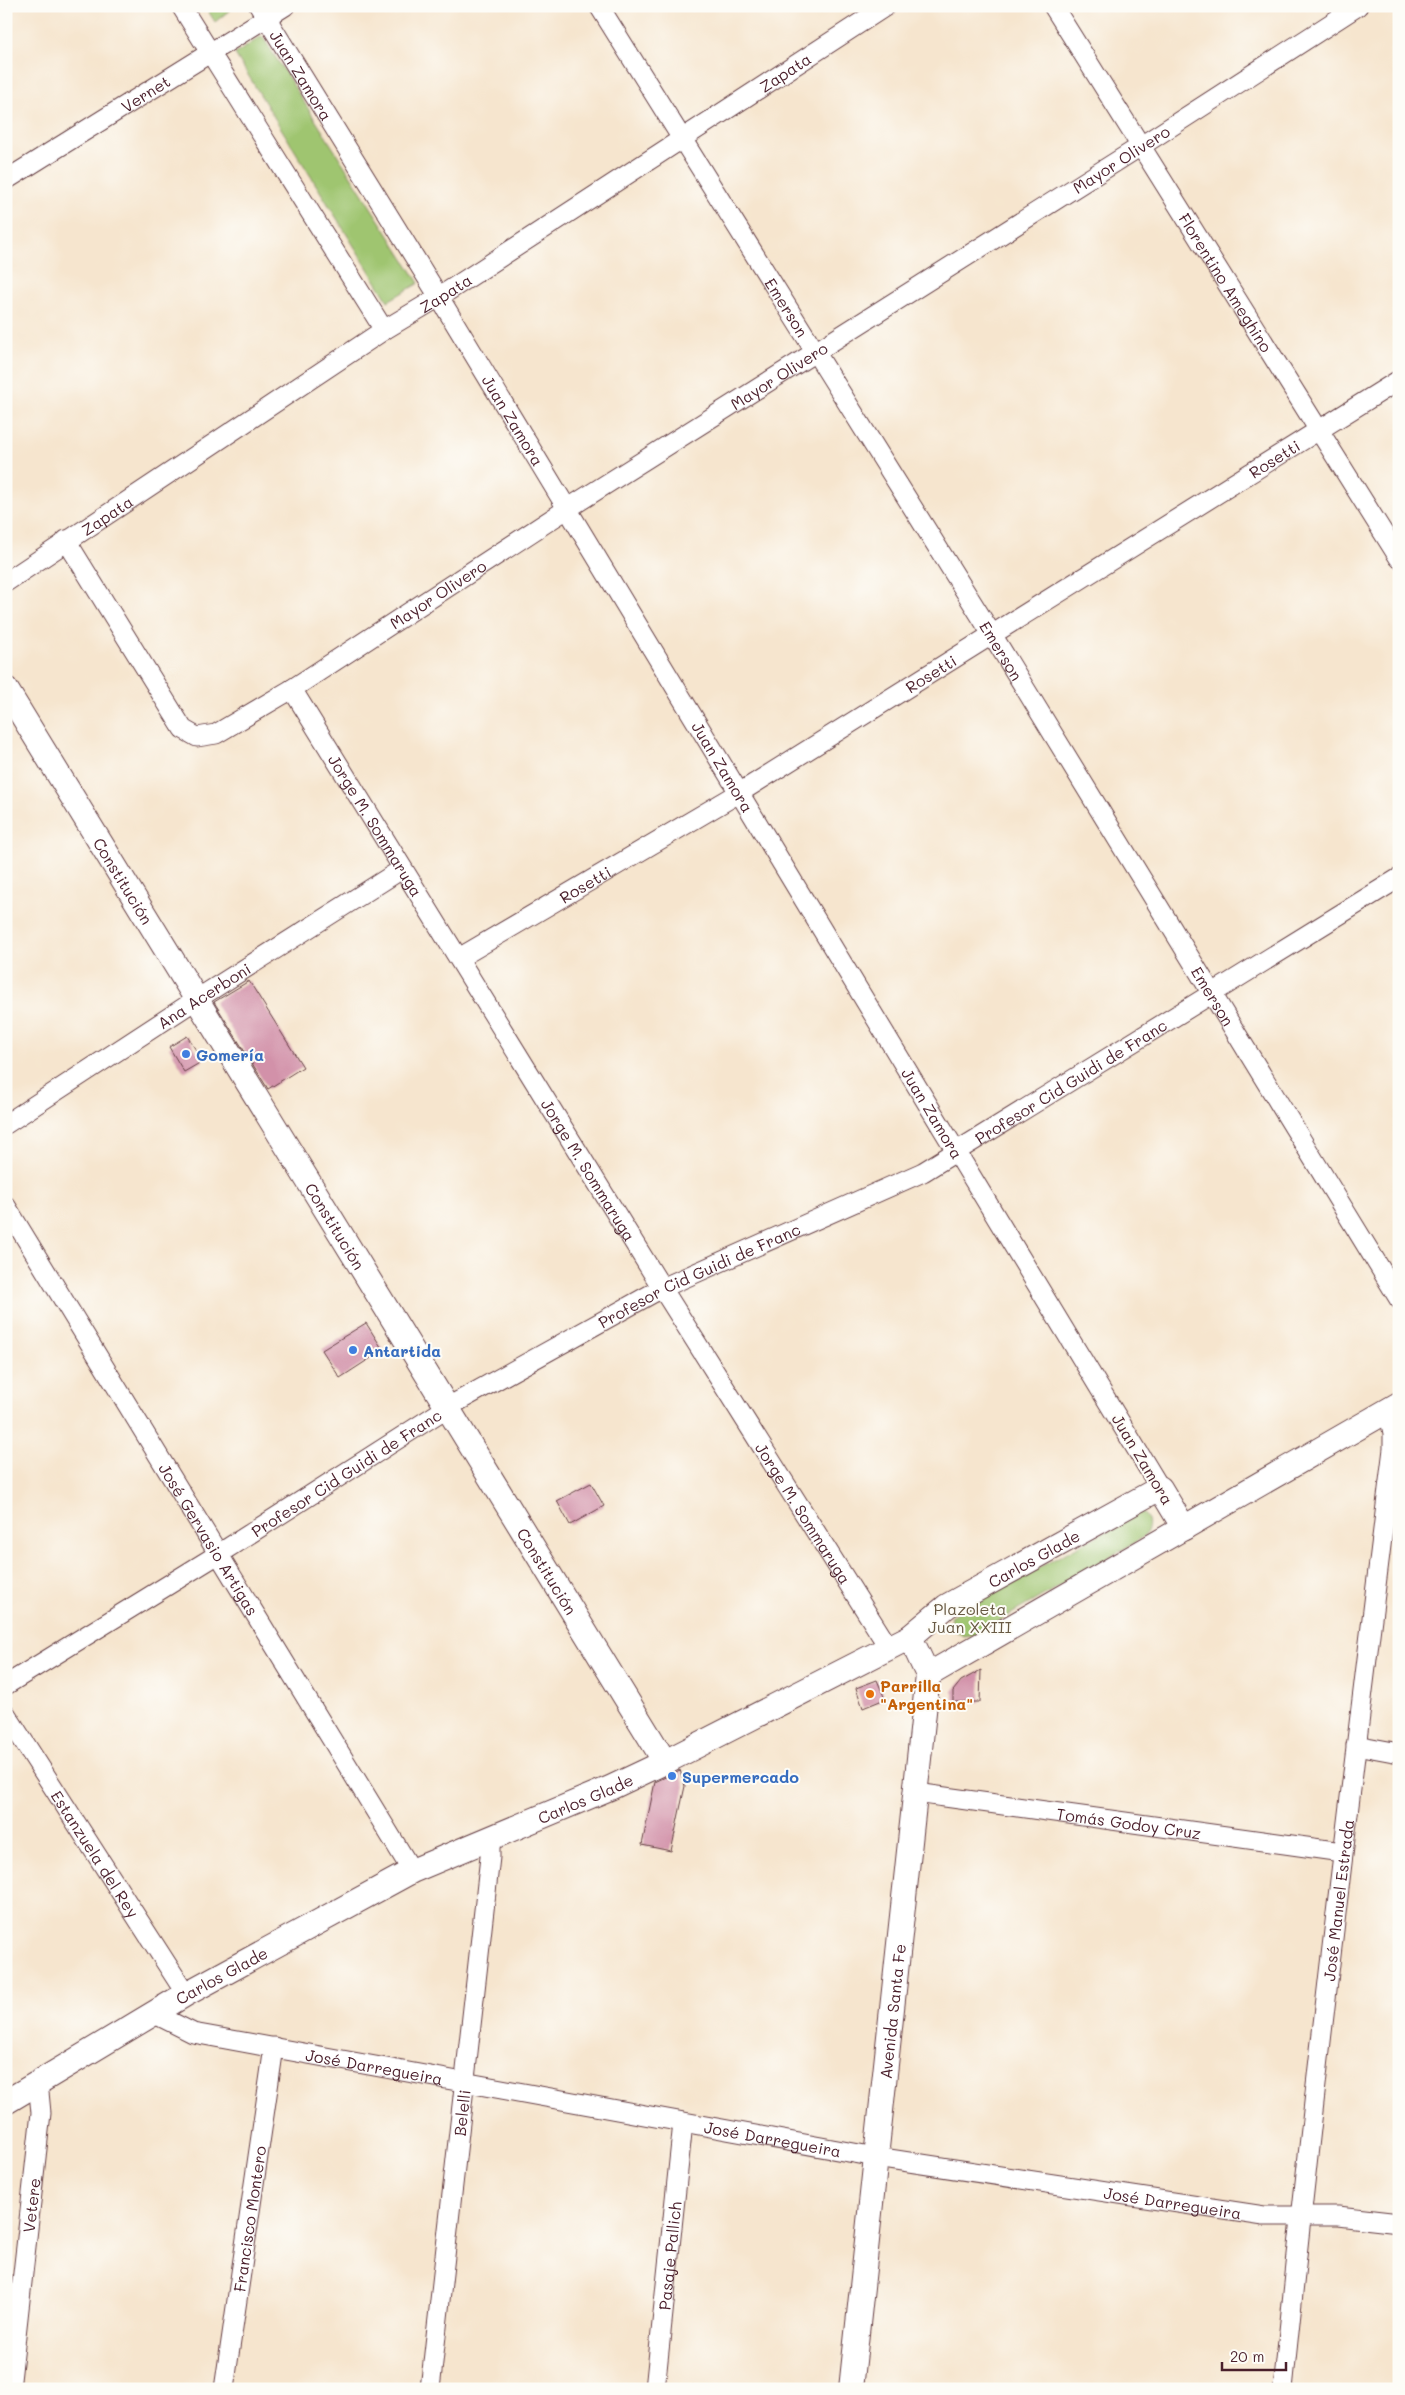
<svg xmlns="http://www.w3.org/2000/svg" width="1405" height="2395" font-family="Mali,sans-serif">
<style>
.green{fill:#9fc56f;stroke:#74724d}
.building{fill:#d291a9}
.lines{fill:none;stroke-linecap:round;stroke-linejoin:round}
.minor-casing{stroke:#643d43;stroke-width:21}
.tertiary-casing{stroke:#643d43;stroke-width:26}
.minor{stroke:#fff;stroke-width:19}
.tertiary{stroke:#fff;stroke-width:24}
.shop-dot{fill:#3f7fe0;stroke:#fdfcf7;stroke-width:2}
.food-dot{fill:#e8710a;stroke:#fdfcf7;stroke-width:2}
.labels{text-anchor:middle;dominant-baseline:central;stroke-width:4;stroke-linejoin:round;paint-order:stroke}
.street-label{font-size:16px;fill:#4a1f2b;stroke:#fdfcf7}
.shop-label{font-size:16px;font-weight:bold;fill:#366cbe;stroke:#fdfcf7;text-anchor:start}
.park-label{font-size:16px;fill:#685943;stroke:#fdfcf7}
.food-label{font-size:16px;font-weight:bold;fill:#c56008;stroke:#fdfcf7;text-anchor:start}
</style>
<rect width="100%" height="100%" fill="#fdfcf7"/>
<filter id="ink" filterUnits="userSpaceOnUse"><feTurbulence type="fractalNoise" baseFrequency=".02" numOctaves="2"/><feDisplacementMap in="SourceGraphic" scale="10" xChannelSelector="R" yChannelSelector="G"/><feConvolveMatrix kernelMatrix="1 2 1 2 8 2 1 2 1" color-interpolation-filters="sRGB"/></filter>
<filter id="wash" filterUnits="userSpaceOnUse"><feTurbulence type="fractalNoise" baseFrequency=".0096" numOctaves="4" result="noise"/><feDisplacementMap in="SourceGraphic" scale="20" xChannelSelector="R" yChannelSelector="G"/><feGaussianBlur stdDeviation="1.12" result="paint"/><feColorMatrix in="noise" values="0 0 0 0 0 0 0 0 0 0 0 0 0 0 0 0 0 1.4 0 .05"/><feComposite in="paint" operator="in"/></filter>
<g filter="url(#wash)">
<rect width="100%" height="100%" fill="#f6e5ce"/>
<!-- green -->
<path class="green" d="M205,6H235L215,22Z
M262,36L419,283L388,301L235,54Z
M1141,1512C1151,1519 1151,1529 1142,1538L975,1635L963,1636L953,1629L950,1616Z"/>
<g id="blocks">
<!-- building -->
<path class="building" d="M249,981L303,1067L268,1089L214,1002Z
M187,1036L203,1061L184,1072L169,1047Z
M366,1323L383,1350L340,1378L322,1350Z
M591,1483L604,1506L570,1525L557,1501Z
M981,1670L980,1702H953V1691L961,1681Z
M877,1680L885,1699L863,1708L856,1688Z
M680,1770L685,1786L671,1851L642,1845L655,1782Z"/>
</g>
</g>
<g filter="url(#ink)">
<use href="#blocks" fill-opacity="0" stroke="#643d43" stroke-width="1"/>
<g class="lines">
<defs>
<g id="minor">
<path d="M181,6L384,330"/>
<path id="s1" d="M259,6L439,297L1160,1488"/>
<path id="s2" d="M599,6L993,636L1399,1299"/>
<path id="s3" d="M1053,6L1399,558"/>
<path id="s4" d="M6,180L285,6"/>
<path id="s5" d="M66,540L183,729L197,737L216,734L292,689L567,509L1141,146L1358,6"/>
<path id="s6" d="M6,582L384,330L439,297L886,6"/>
<path id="s7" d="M292,689L662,1288L889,1648"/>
<path id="s8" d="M459,958L739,793L1399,380"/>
<path id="s9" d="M6,1124L197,999L402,869"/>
<path id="s10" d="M6,1206L412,1871"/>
<path id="s11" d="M6,1685L220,1553L448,1407L662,1288L923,1172L1399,878"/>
<path id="s12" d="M6,1714L186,1994"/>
<path d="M1356,1745L1399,1753"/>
<path id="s13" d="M916,1793L1342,1852"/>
<path id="s14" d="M153,2013L193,2033L876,2157L1264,2216H1338L1399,2223"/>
<path id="s15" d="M10,2389L41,2113L38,2082"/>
<path id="s16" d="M224,2389L274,2047"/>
<path id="s17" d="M430,2389L490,1857V1839"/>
<path id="s18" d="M655,2389L683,2123"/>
<path id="s19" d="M1283,2389C1315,2075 1354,1762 1393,1449V1433L1388,1410"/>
</g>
<g id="tertiary">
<path id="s20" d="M6,689L665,1762"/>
<path d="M928,1675L1399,1404"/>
<path id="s21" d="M6,2102L186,1994L412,1871L610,1788L665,1762L910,1637L947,1606L1160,1488L1184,1528"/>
<path id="s22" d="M851,2389L928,1675L910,1637"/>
</g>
</defs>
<!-- minor casing -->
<use href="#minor" class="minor-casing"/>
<!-- tertiary casing -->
<use href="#tertiary" class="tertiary-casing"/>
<!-- minor -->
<use href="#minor" class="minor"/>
<!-- tertiary -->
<use href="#tertiary" class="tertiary"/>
</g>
</g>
<!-- markers -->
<g class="shop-dot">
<circle cx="186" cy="1054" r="5"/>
<circle cx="353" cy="1350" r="5"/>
<circle cx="672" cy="1776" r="5"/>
</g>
<circle class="food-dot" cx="870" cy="1694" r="5"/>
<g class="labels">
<!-- street labels -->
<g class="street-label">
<text stroke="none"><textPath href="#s6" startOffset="931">Zapata</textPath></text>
<text stroke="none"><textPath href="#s1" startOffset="81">Juan Zamora</textPath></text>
<text stroke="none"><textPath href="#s4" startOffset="164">Vernet</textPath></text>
<text stroke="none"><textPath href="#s5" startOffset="1330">Mayor Olivero</textPath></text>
<text stroke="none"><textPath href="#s3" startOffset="326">Florentino Ameghino</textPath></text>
<text stroke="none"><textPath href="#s6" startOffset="526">Zapata</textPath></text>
<text stroke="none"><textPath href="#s2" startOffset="355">Emerson</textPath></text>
<text stroke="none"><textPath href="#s5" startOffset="925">Mayor Olivero</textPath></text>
<text stroke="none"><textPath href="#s1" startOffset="486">Juan Zamora</textPath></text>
<text stroke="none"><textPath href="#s8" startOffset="956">Rosetti</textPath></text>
<text stroke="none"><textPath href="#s6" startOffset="121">Zapata</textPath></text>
<text stroke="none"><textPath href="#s5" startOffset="520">Mayor Olivero</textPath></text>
<text stroke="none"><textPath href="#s2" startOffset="760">Emerson</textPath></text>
<text stroke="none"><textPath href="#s8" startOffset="551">Rosetti</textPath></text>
<text stroke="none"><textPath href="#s1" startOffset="891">Juan Zamora</textPath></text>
<text stroke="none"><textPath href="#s7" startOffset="160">Jorge M. Sommaruga</textPath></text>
<text stroke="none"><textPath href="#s20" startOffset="225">Constitución</textPath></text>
<text stroke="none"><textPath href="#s8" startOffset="146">Rosetti</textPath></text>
<text stroke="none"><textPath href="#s9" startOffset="236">Ana Acerboni</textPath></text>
<text stroke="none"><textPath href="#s2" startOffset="1165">Emerson</textPath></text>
<text stroke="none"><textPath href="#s11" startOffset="1226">Profesor Cid Guidi de Franc</textPath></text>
<text stroke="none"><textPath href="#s1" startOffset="1296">Juan Zamora</textPath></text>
<text stroke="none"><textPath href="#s7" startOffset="565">Jorge M. Sommaruga</textPath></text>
<text stroke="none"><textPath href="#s20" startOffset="630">Constitución</textPath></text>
<text stroke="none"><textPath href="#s11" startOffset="806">Profesor Cid Guidi de Franc</textPath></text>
<text transform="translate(1143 1459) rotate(59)">Juan Zamora</text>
<text stroke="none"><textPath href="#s11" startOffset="401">Profesor Cid Guidi de Franc</textPath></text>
<text stroke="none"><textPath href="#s7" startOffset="970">Jorge M. Sommaruga</textPath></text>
<text stroke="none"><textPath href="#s10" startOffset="390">José Gervasio Artigas</textPath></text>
<text stroke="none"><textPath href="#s21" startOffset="1165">Carlos Glade</textPath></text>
<text stroke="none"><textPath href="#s20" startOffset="1035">Constitución</textPath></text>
<text stroke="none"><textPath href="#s21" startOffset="655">Carlos Glade</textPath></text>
<text stroke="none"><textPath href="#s13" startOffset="215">Tomás Godoy Cruz</textPath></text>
<text stroke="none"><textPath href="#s12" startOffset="166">Estanzuela del Rey</textPath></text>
<text stroke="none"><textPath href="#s19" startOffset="492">José Manuel Estrada</textPath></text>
<text stroke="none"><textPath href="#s21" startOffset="250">Carlos Glade</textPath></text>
<text stroke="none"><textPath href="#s22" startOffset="380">Avenida Santa Fe</textPath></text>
<text stroke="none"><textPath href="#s14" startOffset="229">José Darregueira</textPath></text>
<text stroke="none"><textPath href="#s17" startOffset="278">Belelli</textPath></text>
<text stroke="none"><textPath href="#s14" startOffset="634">José Darregueira</textPath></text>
<text stroke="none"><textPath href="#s14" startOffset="1039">José Darregueira</textPath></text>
<text stroke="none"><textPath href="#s15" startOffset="185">Vetere</textPath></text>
<text stroke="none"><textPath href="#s16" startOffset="172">Francisco Montero</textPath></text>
<text stroke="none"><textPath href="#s18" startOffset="134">Pasaje Pallich</textPath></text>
</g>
<!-- shop labels -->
<g class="shop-label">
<text x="196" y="1054">Gomería</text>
<text x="363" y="1350">Antartida</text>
<text x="682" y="1776">Supermercado</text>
</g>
<!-- park labels -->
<g class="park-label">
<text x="970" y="1608">Plazoleta<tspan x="970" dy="18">Juan XXIII</tspan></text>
</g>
<!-- food labels -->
<g class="food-label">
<text x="880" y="1685">Parrilla<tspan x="880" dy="18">"Argentina"</tspan></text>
</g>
</g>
<!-- margin -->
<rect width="1405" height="2395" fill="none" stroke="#fdfcf7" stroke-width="25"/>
<!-- scale -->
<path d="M1222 2362v8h64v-8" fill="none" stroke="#4a1f2b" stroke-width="2.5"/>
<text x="1230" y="2362" font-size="15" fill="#4a1f2b" stroke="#fdfcf7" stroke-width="4" paint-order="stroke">20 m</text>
</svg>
